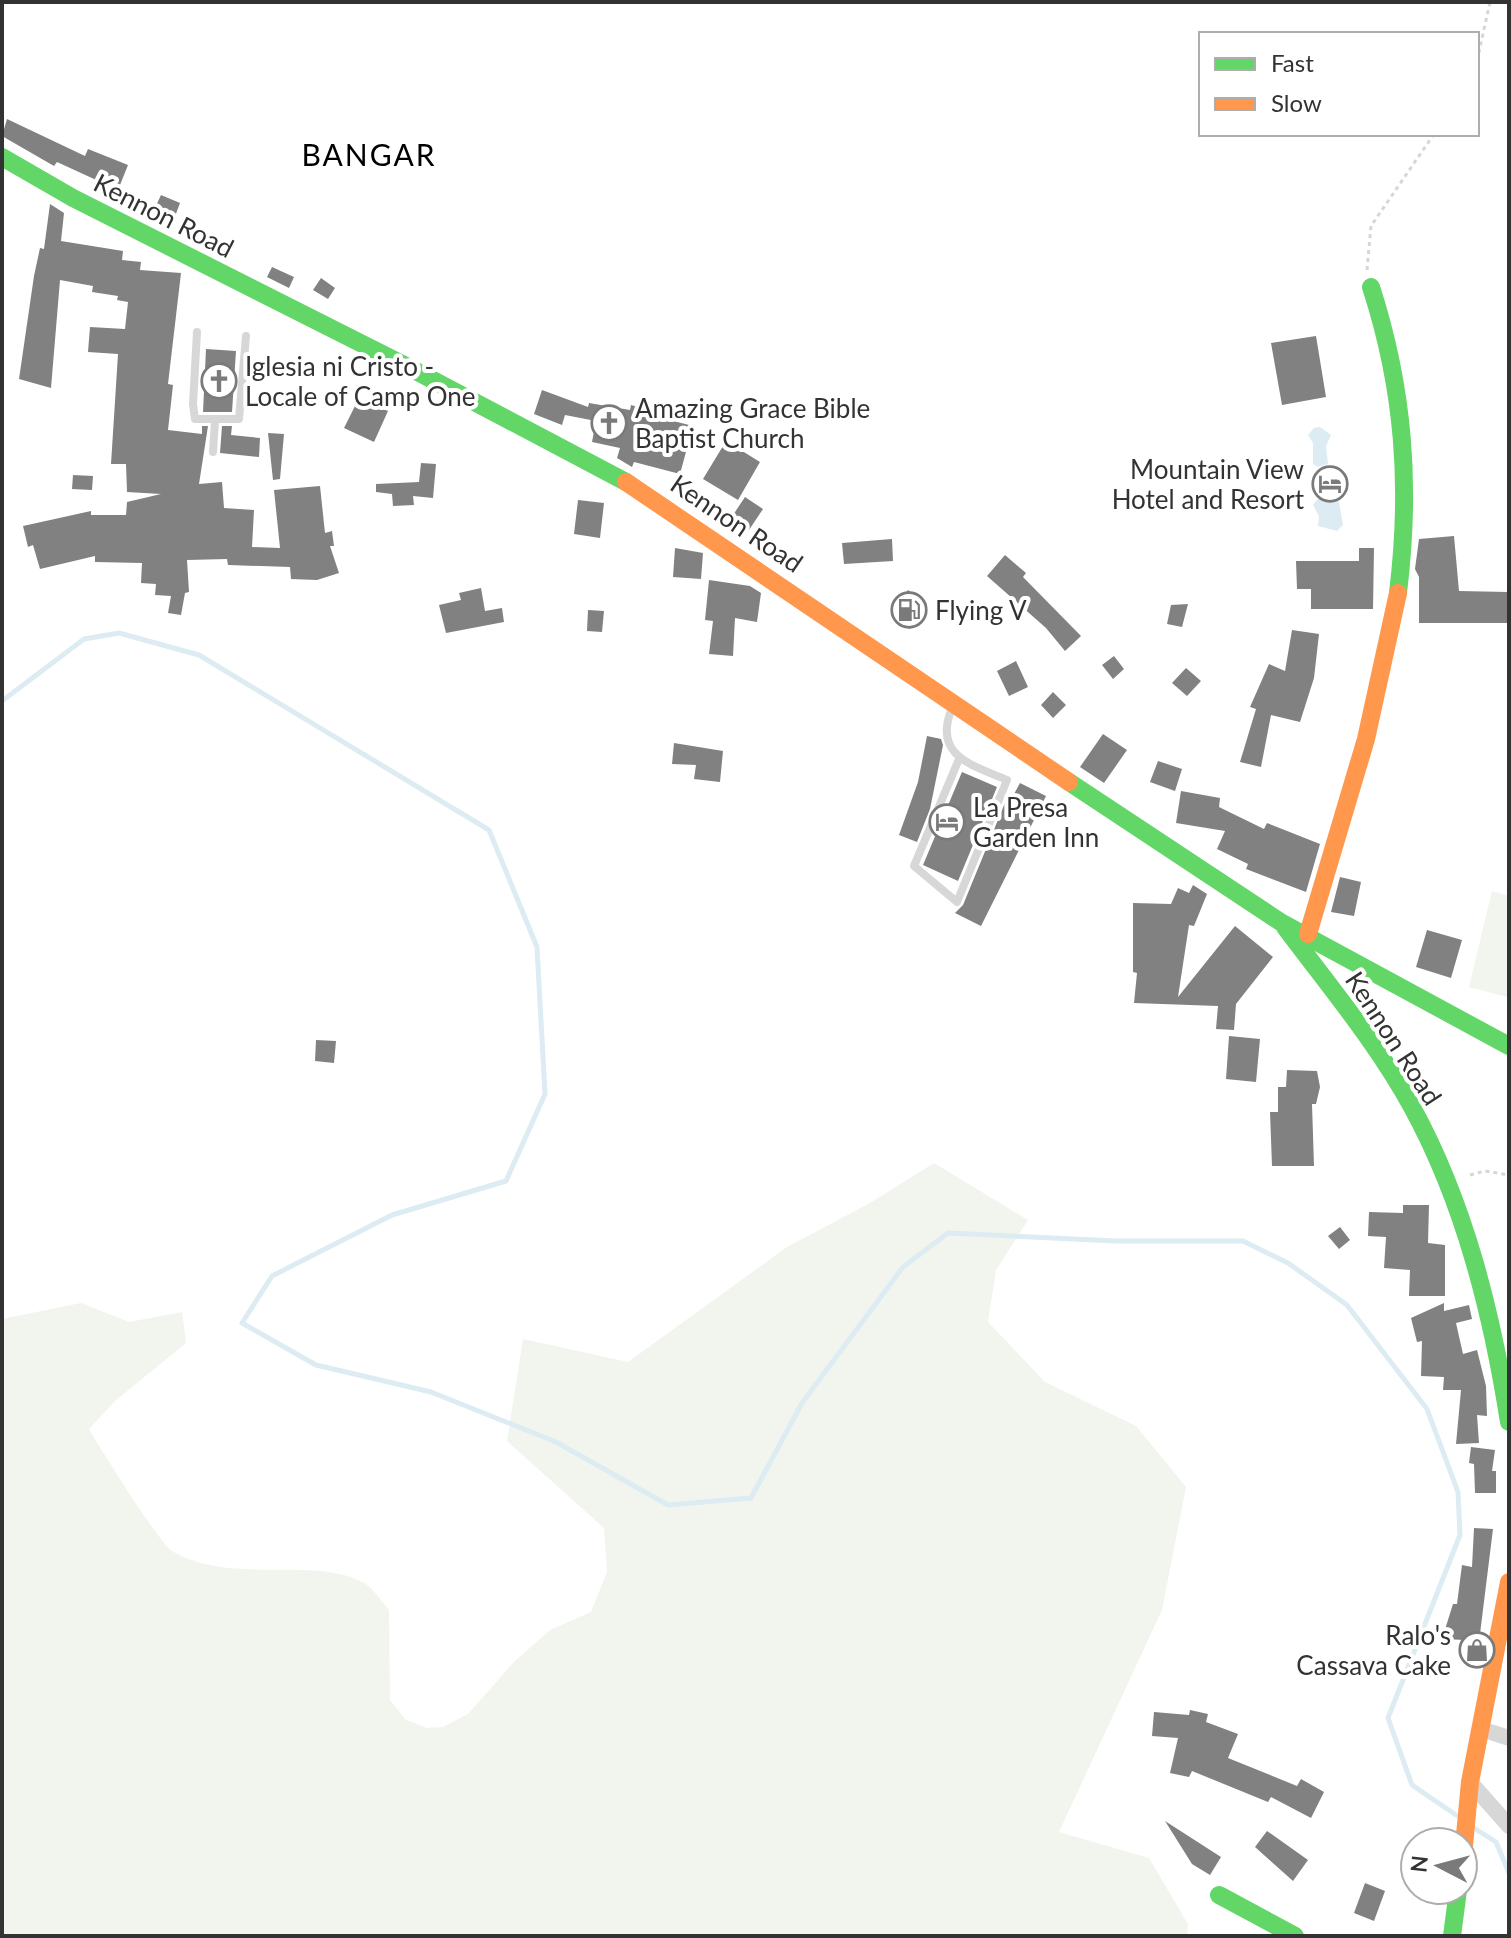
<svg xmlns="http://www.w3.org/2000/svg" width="1511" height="1938" font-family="Lato,sans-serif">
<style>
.green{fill:#f1f5ed}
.water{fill:#ddebf3}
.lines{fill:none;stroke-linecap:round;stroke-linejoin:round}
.stream{stroke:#ddebf3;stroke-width:5}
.building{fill:#818181}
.path{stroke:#d6d6d6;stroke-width:3;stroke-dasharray:4 4;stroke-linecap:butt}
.lane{stroke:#d7d7d7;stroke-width:8}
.street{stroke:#d7d7d7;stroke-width:16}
.fast{stroke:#63d668;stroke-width:18}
.slow{stroke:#ff974d;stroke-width:18}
.labels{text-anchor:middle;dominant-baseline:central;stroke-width:8;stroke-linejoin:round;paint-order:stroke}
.street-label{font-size:26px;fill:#333;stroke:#fff}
.poi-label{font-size:26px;fill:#333;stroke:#fff;text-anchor:start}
.quarter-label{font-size:30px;letter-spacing:2px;fill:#000;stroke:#fff}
</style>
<rect width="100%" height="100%" fill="#fff"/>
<!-- green -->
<path class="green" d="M1492,891L1509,896L1507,997L1469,987Z
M934,1163L1028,1220L996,1270L988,1322L1045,1382L1136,1426L1186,1487L1162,1610L1059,1832L1149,1858L1188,1924L1187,1936H2V1319L81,1303L129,1322L182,1312L186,1343L115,1401L89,1429C99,1447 160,1544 172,1551C231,1586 314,1555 364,1583C373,1588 382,1602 389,1610L390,1700L406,1720L427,1728L443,1727L468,1714L514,1662L550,1630L591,1612L607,1572L604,1528L507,1441L523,1339L628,1362L787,1247L870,1203Z"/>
<!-- water -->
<path class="water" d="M1320,427L1331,435L1326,446L1328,464L1318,467L1313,464V443L1308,435L1314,428Z
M1321,495L1339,502L1343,525L1337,531L1318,526L1319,516L1313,505Z"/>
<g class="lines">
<!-- stream -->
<path class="stream" d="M2,701L84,639L119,633L199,655L489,830L537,947L545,1094L506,1181L392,1215L272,1276L242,1323L316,1365L431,1392L556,1442L668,1505L751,1498L802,1403L903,1267L948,1233L1115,1241H1243L1288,1263L1347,1305L1427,1409L1458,1492L1460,1535L1388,1718L1412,1785L1456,1815
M1474,1828L1496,1842L1509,1873"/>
</g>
<!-- building -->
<path class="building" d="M7,119L85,156L88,149L128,165L118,190L57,162L54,166L2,136Z
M161,195L180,203L174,219L154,210Z
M50,204L64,213L61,241L123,251L122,260L141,262L140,270L181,273L168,384L173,385L168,430L202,434V426H208L199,484L222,482L224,508L254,510L252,547L280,548L274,490L320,486L325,533L332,531L334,546H330L339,573L317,580L291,579L290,567L228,565L227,559L187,560L189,592L185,593L181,615L168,613L171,596L155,595L156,584L141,583L142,563L95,562V556L40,569L33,545L28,547L23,526L91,511V515H126L127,502L161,494L127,492L126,464H111L118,354L88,352L90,327L125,329L128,302L117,300L118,296L92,292L93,286L60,280L51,388L19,379L34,276L40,248L44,249Z
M272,267L294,277L289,288L267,277Z
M321,278L335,288L328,299L313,290Z
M1316,336L1326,397L1282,405L1271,343Z
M206,349L236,351L232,412H203Z
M542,390L588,407L589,403L630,410L631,405L648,410L646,414L693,426L680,474L634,462L632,467L617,458L620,448L592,442L596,421L565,415L562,425L534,414Z
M359,398L388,411L374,442L344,428Z
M222,426H232L231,435L260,438L259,457L220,453Z
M268,433L284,434L280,479L273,480Z
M726,441L760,462L738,500L703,479Z
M421,463L436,464L433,498L413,496L414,505L393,506L392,494L376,492V484L419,482Z
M73,475L93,476L92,490L72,489Z
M745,497L763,509L745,536L727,524Z
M578,500L604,503L600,538L574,534Z
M1454,536L1459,591L1508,592L1507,623H1419V577L1415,569L1419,539Z
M892,539L893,561L844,564L842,543Z
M675,548L703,553L701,579L673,577Z
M1359,548H1374L1373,609H1311V589H1297L1296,561H1359Z
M1005,555L1026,573L1023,577L1081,636L1065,651L1046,628L987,576Z
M709,580L750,586L761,593L757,622L735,618L733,656L709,654L713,621L705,620Z
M481,588L485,611L502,608L504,622L446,633L439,605L461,600L459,593Z
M908,590L927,604L910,629L891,615Z
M1188,604L1182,627L1167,624L1171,605Z
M588,610L604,611L602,632L587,631Z
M1292,630L1319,634L1314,678L1300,722L1271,715L1261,767L1240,762L1256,709L1250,707L1269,664L1285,671Z
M1114,656L1124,669L1113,679L1102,665Z
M1016,661L1028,687L1009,696L997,671Z
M1186,668L1201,681L1187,696L1172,683Z
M1053,692L1066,705L1053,718L1041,705Z
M1103,734L1127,750L1104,783L1080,767Z
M927,736L941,739L943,745L930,809L917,842L899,835L918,782Z
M674,743L723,751L720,782L694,779L696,765L672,764Z
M1158,761L1182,769L1175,791L1150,782Z
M962,772L997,787L958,881L923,865Z
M1020,783L1046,796L981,926L955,913L963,905L1009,793L1014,794Z
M1181,791L1220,798L1219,807L1264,829L1267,823L1320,844L1306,892L1246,869L1248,864L1217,849L1225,831L1176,823Z
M1340,877L1361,882L1354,916L1331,912Z
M1193,885L1207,894L1194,926L1189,925L1178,997L1235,926L1273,957L1236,1004L1234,1030L1216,1029L1218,1006L1134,1003L1137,973L1133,972V903L1171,904L1178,888L1189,893Z
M1427,930L1462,940L1451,978L1416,967Z
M1229,1036L1260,1039L1256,1082L1226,1079Z
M316,1040L336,1041L334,1063L315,1061Z
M1287,1070L1317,1071L1320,1087L1316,1104H1312L1314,1166H1272L1270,1112H1278V1087H1286Z
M1403,1205H1429L1428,1243L1445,1245V1296H1409L1410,1270L1384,1268L1386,1237L1368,1236L1369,1212L1403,1213Z
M1340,1227L1350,1240L1339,1249L1328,1236Z
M1444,1303V1311L1469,1305L1472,1319L1456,1323L1463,1354L1477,1350L1486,1386L1487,1416L1477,1415L1479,1443L1456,1444L1461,1390H1443L1444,1377L1421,1376L1422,1341L1417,1342L1411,1318Z
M1471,1447L1495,1450L1492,1471H1496V1493H1475L1474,1464L1469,1463Z
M1474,1528L1493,1529L1477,1658L1463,1657L1465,1640L1442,1639L1453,1604H1457L1462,1565L1472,1567Z
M1190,1710L1208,1714L1206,1722L1238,1734L1228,1758L1297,1786L1301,1779L1324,1792L1311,1818L1271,1797L1268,1802L1192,1771L1189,1777L1170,1773L1178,1738L1152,1736L1154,1712L1189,1715Z
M1165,1821L1221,1857L1210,1875L1192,1864Z
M1267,1831L1308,1860L1293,1881L1255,1847Z
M1365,1883L1385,1891L1374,1921L1354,1913Z"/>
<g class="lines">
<!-- path -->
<path class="path" d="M1477,61L1490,2
M1367,270L1371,226L1434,134
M1470,1175L1485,1171L1509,1175"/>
<!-- lane -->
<path class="lane" d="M197,332L193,404L195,419H239L246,336
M213,452L215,421
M952,708C932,756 972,765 1007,780L957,902L914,866L959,759"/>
<!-- street -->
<path class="street" d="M1481,1729L1509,1738
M1470,1782L1509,1826"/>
<!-- fast -->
<path class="fast" d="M2,157L73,198L412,369L626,482
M1371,287C1404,389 1411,486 1398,593
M1069,782L1282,923L1509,1046
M1285,927C1329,986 1377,1043 1412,1107C1465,1204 1492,1314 1509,1422
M1219,1895L1295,1936
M1452,1936L1458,1890"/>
<!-- slow -->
<path class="slow" d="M626,482L1069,782
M1308,934L1366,739L1398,593
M1463,1856L1470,1782L1509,1582"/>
</g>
<!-- icons -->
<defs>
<symbol id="church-ring" viewBox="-11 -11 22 22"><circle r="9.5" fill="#fff" stroke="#7a7a7a" stroke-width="1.5"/><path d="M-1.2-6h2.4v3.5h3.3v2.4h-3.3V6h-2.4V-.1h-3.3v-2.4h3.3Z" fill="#7a7a7a"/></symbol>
<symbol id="hotel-ring" viewBox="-11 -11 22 22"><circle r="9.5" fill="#fff" stroke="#7a7a7a" stroke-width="1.5"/><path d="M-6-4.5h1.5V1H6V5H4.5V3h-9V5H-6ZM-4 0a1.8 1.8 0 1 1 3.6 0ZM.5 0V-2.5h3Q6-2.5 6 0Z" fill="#7a7a7a"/></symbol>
<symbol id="fuel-ring" viewBox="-11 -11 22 22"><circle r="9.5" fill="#fff" stroke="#7a7a7a" stroke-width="1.5"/><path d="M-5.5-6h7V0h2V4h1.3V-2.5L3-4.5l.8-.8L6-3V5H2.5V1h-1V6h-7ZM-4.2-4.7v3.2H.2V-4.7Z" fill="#7a7a7a"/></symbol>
<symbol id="shop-ring" viewBox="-11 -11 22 22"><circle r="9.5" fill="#fff" stroke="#7a7a7a" stroke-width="1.5"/><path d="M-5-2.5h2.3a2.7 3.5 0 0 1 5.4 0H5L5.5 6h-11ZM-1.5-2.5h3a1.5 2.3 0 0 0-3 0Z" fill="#7a7a7a"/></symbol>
</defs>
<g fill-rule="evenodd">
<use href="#church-ring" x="199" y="361" width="40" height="40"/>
<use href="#church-ring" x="589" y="403" width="40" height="40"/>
<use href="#hotel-ring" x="1310" y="464" width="40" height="40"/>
<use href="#fuel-ring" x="889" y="590" width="40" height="40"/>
<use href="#hotel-ring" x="927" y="802" width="40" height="40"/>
<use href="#shop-ring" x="1457" y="1630" width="40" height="40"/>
</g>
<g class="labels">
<!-- street labels -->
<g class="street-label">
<text transform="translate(164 215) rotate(27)">Kennon Road</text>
<text transform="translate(737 523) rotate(34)">Kennon Road</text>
<text transform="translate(1394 1038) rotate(57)">Kennon Road</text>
</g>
<!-- poi labels -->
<g class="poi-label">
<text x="245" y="366">Iglesia ni Cristo -<tspan x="245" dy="30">Locale of Camp One</tspan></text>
<text x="635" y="408">Amazing Grace Bible<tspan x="635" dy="30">Baptist Church</tspan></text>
<text x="1304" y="469" text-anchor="end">Mountain View<tspan x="1304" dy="30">Hotel and Resort</tspan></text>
<text x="935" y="610">Flying V</text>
<text x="973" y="807">La Presa<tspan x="973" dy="30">Garden Inn</tspan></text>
<text x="1451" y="1635" text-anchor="end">Ralo's<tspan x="1451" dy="30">Cassava Cake</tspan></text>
</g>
<!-- quarter labels -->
<g class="quarter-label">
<text x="369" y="154">BANGAR</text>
</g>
</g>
<!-- border -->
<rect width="1511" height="1938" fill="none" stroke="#333333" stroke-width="8"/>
<!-- legend -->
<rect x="1199" y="32" width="280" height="104" fill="#ffffff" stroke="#adadad" stroke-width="2"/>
<rect x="1215" y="58" width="40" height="12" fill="#63d668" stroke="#adadad" stroke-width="2"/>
<text x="1271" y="72" font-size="24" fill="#333333">Fast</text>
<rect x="1215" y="98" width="40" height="12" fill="#ff974d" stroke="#adadad" stroke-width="2"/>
<text x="1271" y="112" font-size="24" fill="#333333">Slow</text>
<!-- north arrow -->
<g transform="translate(1439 1866) rotate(276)"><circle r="38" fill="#ffffff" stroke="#adadad" stroke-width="2"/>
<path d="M0-6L14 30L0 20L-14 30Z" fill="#7a7a7a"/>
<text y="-12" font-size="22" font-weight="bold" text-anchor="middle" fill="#333333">N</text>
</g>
</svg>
